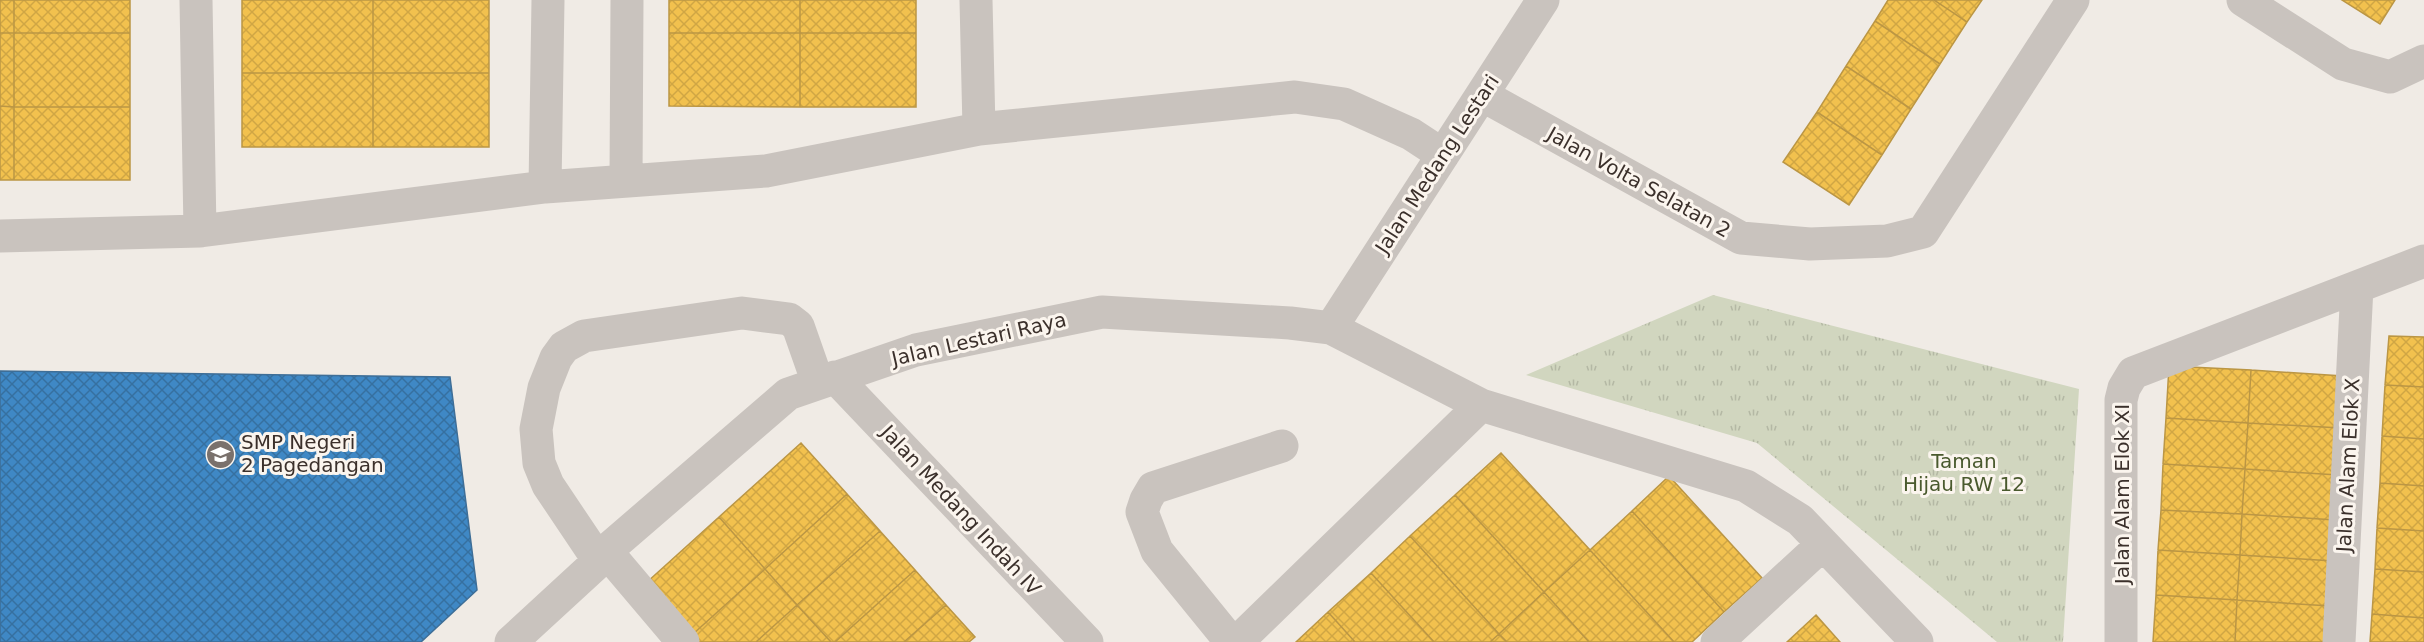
<svg xmlns="http://www.w3.org/2000/svg" width="2424" height="642" font-family="'DejaVu Sans',sans-serif">
<style>
.park{fill:url(#park-tufts)}
.homes{fill:url(#homes-cross-hatch);stroke:#bb9644;stroke-width:1.5}
.schools{fill:url(#schools-cross-hatch);stroke:#3e6e97;stroke-width:1.5}
.lines{fill:none;stroke-linecap:round;stroke-linejoin:round}
.minor{stroke:#c9c3be;stroke-width:33}
.labels{text-anchor:middle;dominant-baseline:central;stroke-width:6;stroke-linejoin:round;paint-order:stroke}
.street-label{font-size:20px;fill:#3b302b;stroke:#fbf5ee}
.poi-label{font-size:20px;fill:#3b302b;stroke:#fbf5ee;text-anchor:start}
.park-label{font-size:20px;fill:#4a5a2e;stroke:#fbf5ee}
</style>
<defs>
<pattern id="park-tufts" width="24" height="20" patternUnits="userSpaceOnUse" patternTransform="scale(1.5)"><rect width="24" height="20" fill="#d1d6bf"/><path d="M3 7l-1-3M5 7V3M7 7l1-3M15 17l-1-3M17 17v-4M19 17l1-3" fill="none" stroke="#b4b8a4"/></pattern>
<pattern id="homes-cross-hatch" width="8" height="8" patternUnits="userSpaceOnUse" patternTransform="scale(1.5)"><rect width="8" height="8" fill="#f2c14e"/><path d="M0 0l8 8M0 8l8-8" fill="none" stroke="#d0a644"/></pattern>
<pattern id="schools-cross-hatch" width="8" height="8" patternUnits="userSpaceOnUse" patternTransform="scale(1.5)"><rect width="8" height="8" fill="#3f88c5"/><path d="M0 0l8 8M0 8l8-8" fill="none" stroke="#3670a0"/></pattern>
</defs>
<rect width="100%" height="100%" fill="#f0ebe5"/>
<!-- park -->
<path class="park" d="M1713,295L2079,389L2063,642H1997L1757,443L1526,375Z"/>
<!-- homes -->
<path class="homes" d="M0,0H14V33H0Z
M14,0H130V33H14Z
M242,0H373V73H242Z
M373,0H489V73H373Z
M669,0H800V33H669Z
M800,0H916V33H800Z
M1888,0H1934L1967,22L1940,64L1875,21Z
M1934,0H1982L1967,22Z
M2342,0H2395L2380,24Z
M1875,21L1940,64L1911,109L1846,66Z
M0,33H14V107L0,106Z
M14,33H130V107H14Z
M669,33H800V107L669,106Z
M800,33H916V107H800Z
M1846,66L1911,109L1882,155L1817,112Z
M242,73H373V147H242Z
M373,73H489V147H373Z
M0,106L14,107V180H0Z
M14,107H130V180H14Z
M1817,112L1882,155L1849,205L1783,162Z
M2389,336L2424,337V387L2385,385Z
M2169,366L2251,370L2248,423L2166,418Z
M2251,370L2343,376L2341,428L2248,423Z
M2385,385L2424,387V439L2382,436Z
M2166,418L2248,423L2245,469L2163,464Z
M2248,423L2341,428L2338,475L2245,469Z
M2382,436L2424,439V486L2380,483Z
M801,443L847,494L765,569L719,517Z
M1501,453L1590,550L1544,592L1455,495Z
M2163,464L2245,469L2242,514L2161,510Z
M2245,469L2338,475L2335,520L2242,514Z
M1669,476L1762,578L1724,612L1632,511Z
M2380,483L2424,486V531L2377,528Z
M847,494L880,531L797,605L765,569Z
M1455,495L1544,592L1499,634L1410,536Z
M2161,510L2242,514L2240,555L2158,550Z
M1632,511L1724,612L1692,642H1674L1590,550Z
M2242,514L2335,520L2333,561L2240,555Z
M719,517L765,569L693,634L646,583Z
M2377,528L2424,531V572L2375,569Z
M880,531L915,570L835,642H831L797,605Z
M1410,536L1499,634L1490,642H1434L1371,573Z
M1590,550L1674,642H1589L1544,592Z
M2158,550L2240,555L2237,600L2156,595Z
M2240,555L2333,561L2330,606L2237,600Z
M765,569L797,605L756,642H699L693,634Z
M2375,569L2424,572V618L2372,614Z
M915,570L946,605L904,642H835Z
M1371,573L1434,642H1355L1328,612Z
M1544,592L1589,642H1507L1499,634Z
M2156,595L2237,600L2235,642H2153Z
M2237,600L2330,606L2328,642H2235Z
M797,605L831,642H756Z
M946,605L975,637L969,642H904Z
M1328,612L1355,642H1296Z
M2372,614L2424,618V642H2370Z
M1816,615L1840,642H1787Z
M1499,634L1507,642H1490Z"/>
<!-- schools -->
<path class="schools" d="M0,371L450,377L477,590L421,642H0Z"/>
<g class="lines">
<!-- minor -->
<path class="minor" d="M196,0L200,231
M976,0L979,129
M2243,0L2343,64L2390,77L2424,61
M1482,95L1741,238L1810,244L1887,241L1923,232L2073,0
M626,181L627,0
M545,187L548,0
M0,236L200,231L545,187L766,171L979,129L1295,97L1344,104L1411,134L1443,155
M1331,328L1543,0
M835,377L1087,642
M606,551L683,642
M599,561L548,485L539,463L536,429L544,388L556,358L564,347L584,336L742,313L789,319L798,326L818,383
M511,642L599,561L606,551L788,394L916,350L1102,312L1290,323L1331,328L1481,405L1746,486L1800,520L1917,642
M1231,642L1157,551L1142,512L1146,500L1153,488L1282,446
M1237,642L1481,405
M1717,642L1822,545
M2121,642V400L2124,388L2133,373L2424,261
M2339,642L2357,287"/>
</g>
<!-- icons -->
<defs>
<symbol id="school-disc" viewBox="-11 -11 22 22"><circle r="9.5" fill="#7a716c" stroke="#fbf5ee"/><path d="M0-5L7-2L0 1L-7-2ZM-4 1L0 2.5L4 1V4Q0 6-4 4Z" fill="#fff"/></symbol>
</defs>
<g fill-rule="evenodd">
<use href="#school-disc" x="204" y="438" width="33" height="33"/>
</g>
<g class="labels">
<!-- street labels -->
<g class="street-label">
<text transform="translate(1437 164) rotate(-57)">Jalan Medang Lestari</text>
<text transform="translate(1639 182) rotate(29)">Jalan Volta Selatan 2</text>
<text transform="translate(979 339) rotate(-13)">Jalan Lestari Raya</text>
<text transform="translate(2348 465) rotate(-87)">Jalan Alam Elok X</text>
<text transform="translate(2122 494) rotate(-90)">Jalan Alam Elok XI</text>
<text transform="translate(961 510) rotate(47)">Jalan Medang Indah IV</text>
</g>
<!-- poi labels -->
<g class="poi-label">
<text x="241" y="442">SMP Negeri<tspan x="241" dy="23">2 Pagedangan</tspan></text>
</g>
<!-- park labels -->
<g class="park-label">
<text x="1964" y="461">Taman<tspan x="1964" dy="23">Hijau RW 12</tspan></text>
</g>
</g>
</svg>
